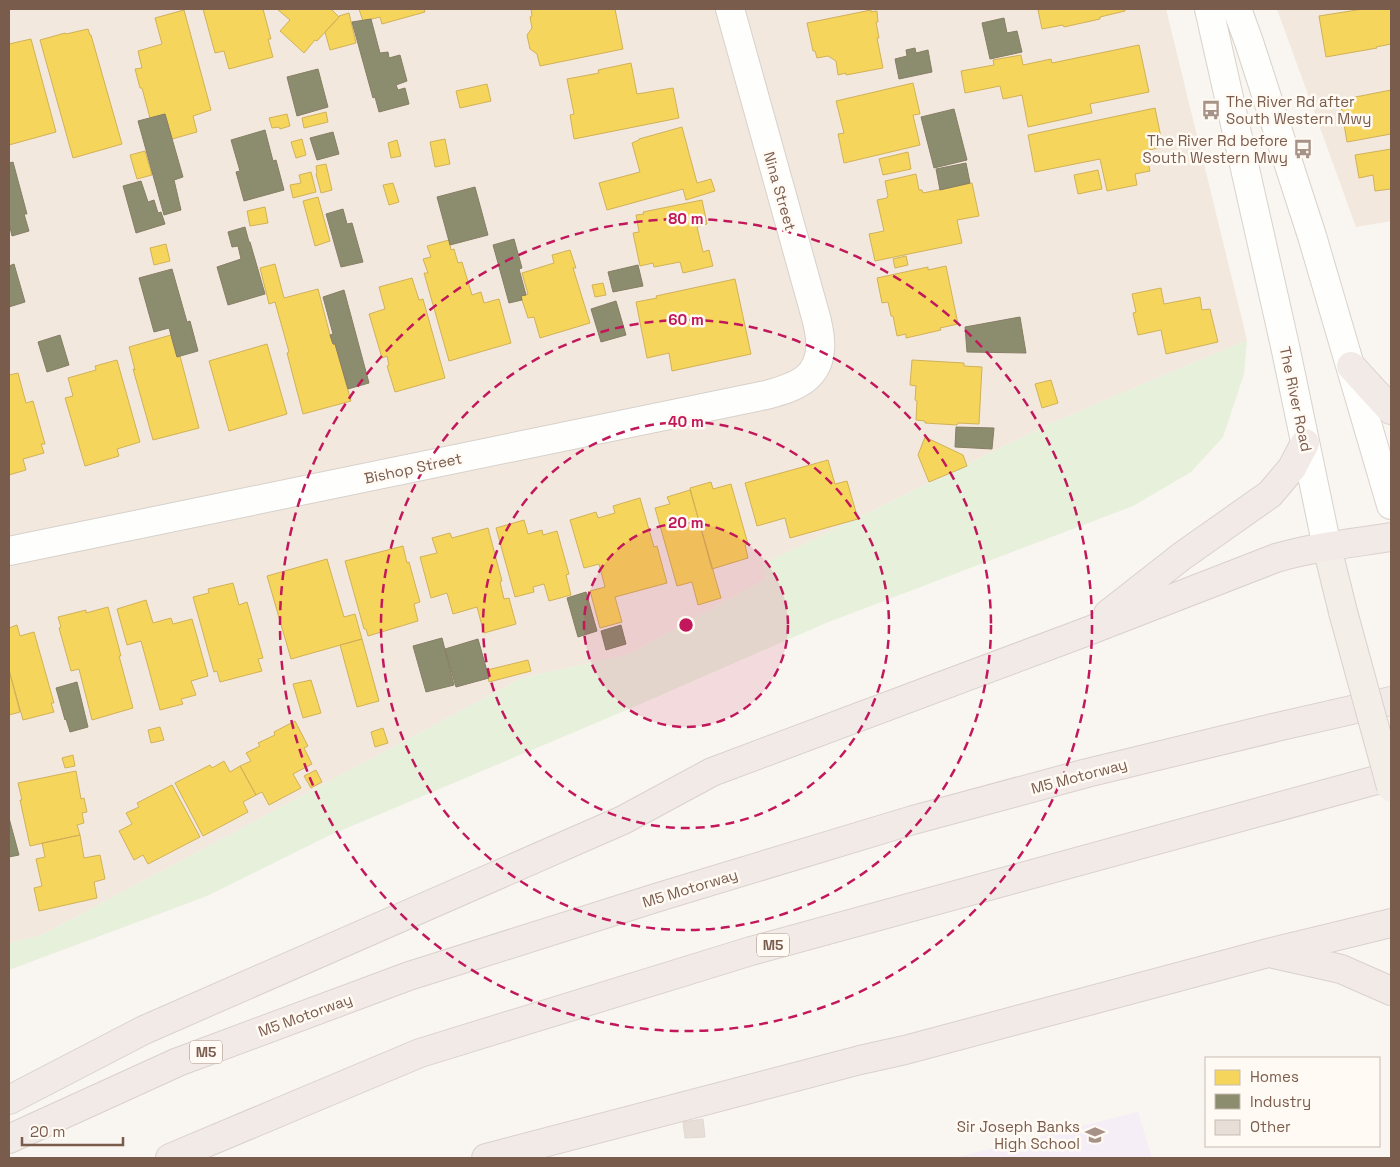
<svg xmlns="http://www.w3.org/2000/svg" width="1400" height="1167" font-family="'Space Grotesk',sans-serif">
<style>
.residential{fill:#f2e8de}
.education{fill:#f6eef6}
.green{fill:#e7f0db}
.homes{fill:#f6d55c;stroke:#d1b158}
.industry{fill:#8c8c6e;stroke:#877e64}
.building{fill:#e6ded7;stroke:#e2d8d2}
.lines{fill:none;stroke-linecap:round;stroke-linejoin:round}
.minor-casing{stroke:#d7d1cb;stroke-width:30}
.secondary-casing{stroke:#d9d2cb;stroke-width:30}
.primary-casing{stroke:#dad1cc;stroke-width:30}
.motorway-casing{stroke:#dad1cc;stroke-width:30}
.minor{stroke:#fefefd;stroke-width:28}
.secondary{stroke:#fefefd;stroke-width:28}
.primary{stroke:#f3eee8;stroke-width:28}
.motorway{stroke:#f2eae7;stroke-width:28}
.primary-bridge-casing{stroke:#dad1cc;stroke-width:30;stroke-linecap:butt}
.primary-bridge{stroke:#f3eee8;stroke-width:28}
.ring{fill:none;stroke:#c2185b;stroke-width:2.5;stroke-dasharray:9 6}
.labels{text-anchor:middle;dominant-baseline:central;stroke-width:5;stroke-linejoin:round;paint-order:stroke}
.shield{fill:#fffaf3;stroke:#a28b7f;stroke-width:1}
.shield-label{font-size:14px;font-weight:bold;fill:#7a5c4d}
.poi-label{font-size:15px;fill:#7a5c4d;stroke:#fffaf3;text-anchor:end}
.street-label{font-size:15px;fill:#7a5c4d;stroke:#fffaf3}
.centre{fill:#c2185b;stroke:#fffaf3;stroke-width:2.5}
.ring-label{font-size:15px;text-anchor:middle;font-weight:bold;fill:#c2185b;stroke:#fffaf3;stroke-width:5;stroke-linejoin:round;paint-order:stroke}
</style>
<rect width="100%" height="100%" fill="#f9f5f0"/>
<!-- residential -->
<path class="residential" d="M9,9H1166L1247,340L1049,424L763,564L766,579L629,654L522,678L42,935L9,943Z
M1277,9H1391V221L1356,227Z"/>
<!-- education -->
<path class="education" d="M1138,1112L1152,1158H954Z"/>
<!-- green -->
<path class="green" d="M1247,340L1244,374L1223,437L1191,472L1133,506L826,623L636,706L328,836L207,896L9,970V943L42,935L522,678L629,654L766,579L763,564L1049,424Z"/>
<!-- homes -->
<path class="homes" d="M203,9H263L271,39H268L273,57L229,69L224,51L215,53Z
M277,9H331L339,17L317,41L315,40L304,53L280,31L290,20Z
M359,9H424L425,12L382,24L380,17L363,21Z
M531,9H615L623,49L540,66L537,54L530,49L527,35L532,28L530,17L532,16Z
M1042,9H1125V11L1100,17V19L1064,27L1063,25L1042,29L1038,10Z
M1363,9H1391V44L1376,47L1377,48L1326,57L1319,16Z
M184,10L211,110L193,116L197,132L172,139L165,114L150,118L142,88H140L135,69L142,68L138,51L162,44L155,18Z
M871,10V12L877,11L878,22H876L879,38H877L883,68L846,75V73L838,75L836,61L828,56L817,58L815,51H813L807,23Z
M349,13L356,43L330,50L325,32L339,17V16Z
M88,29L90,35H91L122,144L73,158L40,40L65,33L66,34Z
M31,39L56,132L9,145V44Z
M1139,45L1149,92L1090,104L1092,113L1028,127L1022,95L1003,99L1000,86L965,93L961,71L994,65L993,60L1021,55L1023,65L1051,59L1052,63Z
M631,63L637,94L673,88L679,118L574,139L570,115L574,114L567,79L599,73L598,70Z
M913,83L920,114L913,115L920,145L844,163L838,134L844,133L836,101Z
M487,84L491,101L460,108L456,91Z
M1391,90V134L1347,142L1340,100Z
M1155,108L1163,147L1149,150L1146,154L1150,171L1135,174L1137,185L1107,191L1100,159L1035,172L1028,135Z
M326,112L328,122L304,128L302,118Z
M287,114L290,126L280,129L279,127L272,128L269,118Z
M682,127L697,183L711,179L715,191L686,200L683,189L607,210L599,183L640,172L632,143L639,140V139Z
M302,139L306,155L296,158L291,142Z
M445,139L450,164L435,167L430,142Z
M397,140L401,156L391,158L388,143Z
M1391,149V189L1375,191L1373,175L1359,178L1355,155Z
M145,151L152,175L137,179L130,155Z
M908,152L911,169L883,175L879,159Z
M326,164L332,190L321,193L316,174L317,173L316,166Z
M1098,170L1102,189L1078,194L1074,175Z
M311,172L316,192L293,198L290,185L301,183L299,175Z
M916,174L919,190H922L923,193L972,183L979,216L957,220L962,243L875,261L869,234L884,231L877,200L887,198V197L888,196L885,181Z
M393,183L399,202L389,205L383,185Z
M318,197L330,241L315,246L303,201Z
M702,200L707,224L697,227L703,252L709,250L713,266L683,273L680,262L654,267L653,263L640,266L633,233L639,232L636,215L644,214L643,212Z
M265,207L268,223L250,226L247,211Z
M449,240L451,250L454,249L458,263L462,262L472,295L481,292L484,303L499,299L511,343L449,361L424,273H428L423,259L431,257L427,246Z
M166,244L170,261L154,265L150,248Z
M570,250L576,268H573L590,323L540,338L534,317L528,318L522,300L521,296L528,294L522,273L554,263L552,255Z
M906,256L908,265L895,268L893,259Z
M275,264L284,298L318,289L330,335L333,344H335L351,401L303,414L287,353L289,352L275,302L269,304L260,268Z
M946,266L958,324L940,328L941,330L906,338V334L897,336L893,316H891L888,302L882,303L877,278L928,267V270Z
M412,278L419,300L423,299L445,378L395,392L387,366L389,365L387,356L382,358L369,314L385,309L379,287Z
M735,279L751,354L672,371L669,353L647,358L636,302L657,298L656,296Z
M603,283L606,295L595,297L592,285Z
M1161,288L1164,304L1200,297L1202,310L1210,309L1218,342L1166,354L1161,330L1138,335L1133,313L1136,312L1132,294Z
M171,335L177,357L180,356L199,428L153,440L133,369L135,370L129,347Z
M267,344L287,414L229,431L209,361Z
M117,360L140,442L117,449L119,456L85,466L65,398L73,396L68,378L96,370L95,366Z
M912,360L964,363V366L982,367L979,424L958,423L957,425L925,423V421L916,420L917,401L915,400L916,386L910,385Z
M18,373L26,403L33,401L45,444H41L44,453L23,459L26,470L9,475V375Z
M1051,380L1058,403L1042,408L1035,384Z
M925,437L963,455L967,466L929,482L918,455Z
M828,460L835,484L847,481L858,519L790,538L785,518L757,526L745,483Z
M711,482L713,489L731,484L748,544L745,545L748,558L712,569L690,488Z
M690,490L721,598L698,605L692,582L677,586L655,508L670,504L667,497Z
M640,498L654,547L657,546L667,583L615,597L622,622L600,628L590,591L605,587L599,564L584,568L570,520L596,512L598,518L615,513L613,506Z
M524,520L528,534L542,530L543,535L557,531L569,574L566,575L571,595L549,601L544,584L533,587L534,592L515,597L496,528Z
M488,528L502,581L500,582L504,599L509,598L516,624L484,633L477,607L453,614L447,593L431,598L420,557L437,553L432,538L450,533L452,538Z
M403,546L407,563L409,562L420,602L414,604L418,621L368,636L366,629H364L345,561Z
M327,559L344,617L355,614L362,639L291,659L267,576Z
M233,583L239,605L247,602L263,658L258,659L262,671L220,682L217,671L214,672L193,597L209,593L208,589Z
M146,600L153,623L171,618L173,624L192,619L208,676L191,681L196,695L181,699L183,704L160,710L141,641L127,645L117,609Z
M108,607L121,656H119L133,708L92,720L79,669L71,671L59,628L61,627L58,617L86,610V613Z
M17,625L20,636L34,632L54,703H51L54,712L23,720L9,670V628Z
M362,639L379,701L357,707L340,645Z
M528,660L531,671L489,682L487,670Z
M9,670L20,712L9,715Z
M311,680L321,713L303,718L293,684Z
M295,721L308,746L304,748L312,764L293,774L301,788L269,805L262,792L256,795L240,766L251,761L246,753L260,746L258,743L275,735L274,732Z
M160,727L164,740L151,743L148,730Z
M383,728L388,743L375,747L371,732Z
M73,755L75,766L65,768L62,758Z
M224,761L230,772L240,766L256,795L243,802L248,812L203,836L175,783L210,765L212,768Z
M316,770L322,782L311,788L304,776Z
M76,771L81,799L84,798L87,812L82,813L84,823L77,825L80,835L30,846L20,800H22L18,783Z
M172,785L200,837L148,864L143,855L134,860L119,831L132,824L126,813L139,807L137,803Z
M80,835L84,858L100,855L105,879L94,882L97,898L39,911L34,888L42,886L36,859L45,857L42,843Z"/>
<!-- industry -->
<path class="industry" d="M1004,18L1007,33L1017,31L1022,52L990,59L982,23Z
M371,19L380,53L388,52L389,58L400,55L407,81L396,85L398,90L405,88L409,104L379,112L375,97L373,98L352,22Z
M915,48L916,53L928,50L932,72L899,79L895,59L907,56L906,50Z
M318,69L328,107L297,116L287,77Z
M954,109L967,160L934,168L921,117Z
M165,114L183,177L174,180L181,210L164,215L138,121Z
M265,130L273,161L276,160L284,190L244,201L236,172L240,171L231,140Z
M333,132L339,154L317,160L310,138Z
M13,162L27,214H24L29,231L12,236L9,223V163Z
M966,163L970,183L940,190L936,169Z
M141,181L148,202L154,200L158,213L161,212L165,224L136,233L123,186Z
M475,187L488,235L450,245L437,197Z
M343,209L347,224L352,223L363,262L341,267L326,214Z
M245,227L249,242H250L265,294L228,305L217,267L241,259L238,246L232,247L228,232Z
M514,239L522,268L519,269L526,295L521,296L522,300L509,303L493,245Z
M14,264L25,302L9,307V266Z
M638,265L643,286L613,292L608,272Z
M172,269L187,322L190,321L198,351L177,357L169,328L154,332L139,278Z
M344,290L369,383L348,389L335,344H333L330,335L333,334L323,297Z
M616,301L626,335L601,342L591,309Z
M1020,317L1026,353L967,352L965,327Z
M60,335L69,365L47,372L38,342Z
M956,427L994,428L992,449L955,447Z
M586,592L597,631L578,637L567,598Z
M621,625L626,644L606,650L601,631Z
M442,638L454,685L426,692L413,646Z
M478,639L489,678L456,687L445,649Z
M77,682L88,727L70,732L66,719L65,720L56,688Z
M9,818L19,855L9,857Z"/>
<!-- building -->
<path class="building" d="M703,1119L705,1137L685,1138L683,1122Z"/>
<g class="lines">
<defs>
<path id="minor" d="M9,551L766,395C796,387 823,378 820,340C820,334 818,327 817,321L730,9"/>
<path id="secondary" d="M1209,9L1285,346L1327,547
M1237,9L1249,42L1312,236L1391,505"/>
<path id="primary" d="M1327,547L1343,612"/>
<path id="motorway" d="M1351,366L1391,410
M1108,614L1182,556L1270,494L1292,468L1305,443
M1274,954L1341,969L1391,991
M9,1100L144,1030L623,820L712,772L1083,633L1276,558C1313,547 1353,543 1391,537
M9,1139L178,1062L409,976L662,896L913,820L1087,773L1277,727L1391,701
M170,1158L420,1053L751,951L1391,776
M486,1158L860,1060L905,1050L1268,953L1391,923"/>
</defs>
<!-- minor casing -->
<use href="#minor" class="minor-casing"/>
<!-- secondary casing -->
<use href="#secondary" class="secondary-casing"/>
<!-- primary casing -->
<use href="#primary" class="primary-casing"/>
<!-- motorway casing -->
<use href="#motorway" class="motorway-casing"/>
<!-- minor -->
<use href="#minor" class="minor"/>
<!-- secondary -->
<use href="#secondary" class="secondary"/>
<!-- primary -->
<use href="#primary" class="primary"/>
<!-- motorway -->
<use href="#motorway" class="motorway"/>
<defs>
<path id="primary-bridge" d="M1343,612L1391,787"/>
</defs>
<!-- primary-bridge casing -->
<use href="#primary-bridge" class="primary-bridge-casing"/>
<!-- primary-bridge -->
<use href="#primary-bridge" class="primary-bridge"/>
</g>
<!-- distance rings -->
<circle cx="686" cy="625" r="102" fill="#c2185b" fill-opacity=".12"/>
<g class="ring">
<circle cx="686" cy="625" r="102"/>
<circle cx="686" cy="625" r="203"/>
<circle cx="686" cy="625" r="305"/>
<circle cx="686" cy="625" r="406"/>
</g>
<!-- icons -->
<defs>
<symbol id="bus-bare" viewBox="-9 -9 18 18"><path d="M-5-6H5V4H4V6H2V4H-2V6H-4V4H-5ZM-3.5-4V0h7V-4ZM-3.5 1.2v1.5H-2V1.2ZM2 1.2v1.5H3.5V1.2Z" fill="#a69286" stroke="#fffaf3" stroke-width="2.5" paint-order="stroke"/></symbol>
<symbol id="school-bare" viewBox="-9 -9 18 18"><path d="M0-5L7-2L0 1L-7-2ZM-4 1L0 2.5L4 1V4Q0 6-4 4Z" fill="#a69286" stroke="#fffaf3" stroke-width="2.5" paint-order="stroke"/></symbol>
</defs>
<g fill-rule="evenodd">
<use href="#bus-bare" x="1197" y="96" width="28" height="28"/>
<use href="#bus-bare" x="1289" y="135" width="28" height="28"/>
<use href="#school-bare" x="1081" y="1121" width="28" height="28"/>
</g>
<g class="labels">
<!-- shield labels -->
<g class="shield">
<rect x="757" y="933.5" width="32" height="23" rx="4"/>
<rect x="190" y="1040.5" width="32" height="23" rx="4"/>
</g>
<g class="shield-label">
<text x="773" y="945">M5</text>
<text x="206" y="1052">M5</text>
</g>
<!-- poi labels -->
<g class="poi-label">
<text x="1226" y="101" text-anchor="start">The River Rd after<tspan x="1226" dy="17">South Western Mwy</tspan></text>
<text x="1288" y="140">The River Rd before<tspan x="1288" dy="17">South Western Mwy</tspan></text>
<text x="1080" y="1126">Sir Joseph Banks<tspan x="1080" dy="17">High School</tspan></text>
</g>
<!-- street labels -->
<g class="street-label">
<text transform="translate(780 191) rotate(74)">Nina Street</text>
<text transform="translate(1296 399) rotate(78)">The River Road</text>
<text transform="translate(413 468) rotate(-12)">Bishop Street</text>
<text transform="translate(1079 776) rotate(-15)">M5 Motorway</text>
<text transform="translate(690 888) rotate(-17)">M5 Motorway</text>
<text transform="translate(305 1015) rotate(-20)">M5 Motorway</text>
</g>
</g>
<circle cx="686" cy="625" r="8" class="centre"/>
<g class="ring-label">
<text x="686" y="224">80 m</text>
<text x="686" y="325">60 m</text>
<text x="686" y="427">40 m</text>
<text x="686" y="528">20 m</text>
</g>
<!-- border -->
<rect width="1400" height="1167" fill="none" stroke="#7a5c4d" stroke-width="20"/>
<!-- legend -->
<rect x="1205" y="1057" width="175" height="90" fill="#fffaf3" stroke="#cabbb1"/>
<rect x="1215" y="1070" width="25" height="15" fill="#f6d55c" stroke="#cabbb1"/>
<text x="1250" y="1082" font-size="15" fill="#7a5c4d">Homes</text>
<rect x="1215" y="1094" width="25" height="15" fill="#8c8c6e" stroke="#cabbb1"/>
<text x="1250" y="1107" font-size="15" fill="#7a5c4d">Industry</text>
<rect x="1215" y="1120" width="25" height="15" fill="#e6ded7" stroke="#cabbb1"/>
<text x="1250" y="1132" font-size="15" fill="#7a5c4d">Other</text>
<!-- scale -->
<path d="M22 1137v8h101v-8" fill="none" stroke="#7a5c4d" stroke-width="2.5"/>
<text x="30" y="1137" font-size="15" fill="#7a5c4d" stroke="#fffaf3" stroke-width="4" paint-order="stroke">20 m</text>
</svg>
